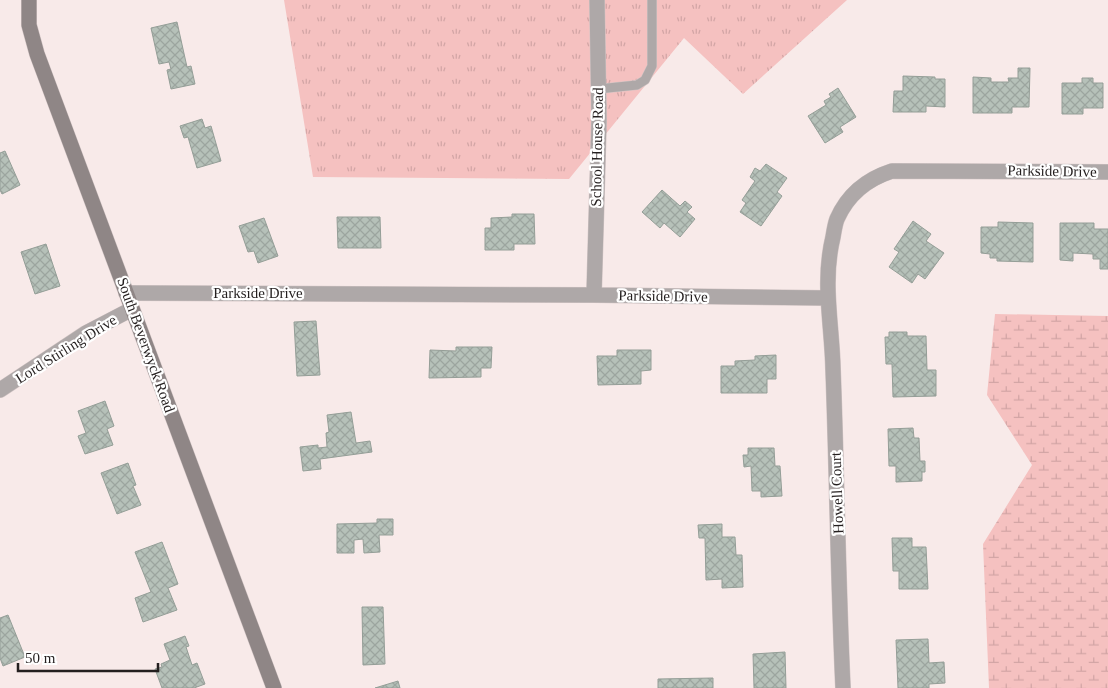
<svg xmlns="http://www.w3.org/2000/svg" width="1108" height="688" font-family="Georgia,serif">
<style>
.grass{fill:url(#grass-tufts)}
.wetland{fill:url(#wetland-marsh)}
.building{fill:url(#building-cross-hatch);stroke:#949e97}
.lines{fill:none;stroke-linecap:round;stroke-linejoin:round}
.lane-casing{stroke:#d2c5c5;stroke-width:10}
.street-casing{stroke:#d2c5c5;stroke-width:16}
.secondary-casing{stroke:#d2c5c5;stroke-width:16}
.lane{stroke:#aea8a8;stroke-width:9}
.street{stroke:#aea8a8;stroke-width:15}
.secondary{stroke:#8f8686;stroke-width:15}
.labels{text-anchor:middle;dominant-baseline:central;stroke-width:4.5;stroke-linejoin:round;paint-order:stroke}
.street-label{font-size:15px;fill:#241f1f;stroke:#fff}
</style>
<defs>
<pattern id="grass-tufts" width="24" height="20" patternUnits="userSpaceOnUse" patternTransform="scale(1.25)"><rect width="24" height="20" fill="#f5c1c0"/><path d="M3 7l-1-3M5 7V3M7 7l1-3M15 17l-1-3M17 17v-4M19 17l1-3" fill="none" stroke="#d2a5a5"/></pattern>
<pattern id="wetland-marsh" width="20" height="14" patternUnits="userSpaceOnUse" patternTransform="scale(1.25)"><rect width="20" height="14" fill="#f5c1c0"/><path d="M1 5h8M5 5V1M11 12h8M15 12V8" fill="none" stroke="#d2a5a5"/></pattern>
<pattern id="building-cross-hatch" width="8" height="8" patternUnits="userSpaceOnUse" patternTransform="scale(1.25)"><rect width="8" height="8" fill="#b6c1b9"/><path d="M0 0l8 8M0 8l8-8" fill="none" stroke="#9ca59f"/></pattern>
</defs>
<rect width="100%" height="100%" fill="#f8eae9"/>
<!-- grass -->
<path class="grass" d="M284,0H847L743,94L684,38L569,179L313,177Z"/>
<!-- wetland -->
<path class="wetland" d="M995,314L1108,316V688H989L983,544L1032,465L987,395Z"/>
<!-- building -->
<path class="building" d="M177,22L187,67L191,66L195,84L171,89L167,70L171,69L169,62L159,64L151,28Z
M1018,68H1030L1029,107H1012V113H973V77L991,78V82H1009L1008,78H1018Z
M903,76L935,77V79H945V107L926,106V112H893L894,91H903Z
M1082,78H1093V83H1103V108H1083V114H1062V83H1082Z
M838,88L856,117L840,127L843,132L825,143L808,116L826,105L824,101L831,97L829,94Z
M202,119L205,128L211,126L221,161L197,168L188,137L184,138L180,126Z
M5,151L20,185L2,194L0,190V153Z
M766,164L787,178L777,192L782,196L761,226L740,212L746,203L742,200L755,181L750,177L755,168L760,171Z
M662,190L680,206L685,201L692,207L687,212L695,219L680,237L664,223L660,228L642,212Z
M512,214H534L535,244H514V250H485V228H491V218L512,217Z
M337,217H380L381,248H338Z
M264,218L278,256L258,263L254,251L248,252L239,226Z
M913,221L931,234L926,241L944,253L925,279L918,274L912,283L889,267L899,252L894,249Z
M998,222L1033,223V262L997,261V258H990V254L981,253V227H998Z
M1060,223H1094V229H1108V269H1100V259H1093V254L1073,253V261L1060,260Z
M46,244L60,286L35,294L21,252Z
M316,321L320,375L297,376L294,322Z
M889,332H907V336H926L927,370H936V396L893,397L892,364H886L885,337H889Z
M456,347H492L491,368H481V377L429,378L430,350L456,351Z
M617,350H651V370L641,371V384L598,385L597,356H617Z
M776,355V379H767V393H721V366H735V361L755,360V356Z
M105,401L114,426L107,429L113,445L85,454L78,436L86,433L78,411Z
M351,412L356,443L370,441L372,452L320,459L321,469L303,471L300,447L318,445V448L327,447L326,433L329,432L327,415Z
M913,428L914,438H919L920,461H925V472H922V481L896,482V466H889L888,429Z
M748,448H774L775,466H780L782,496L761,497V491H752L751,466L744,467L743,455H748Z
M128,463L136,485L133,486L141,505L117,514L101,473Z
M377,519H393V535H379L380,552L364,553L363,539L354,540V553H337V524L377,523Z
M722,524V537H735L736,555H742L743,587L722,588V579L706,580L705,538H699L698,525Z
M892,538H912V547H926L928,589H899V571H893Z
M162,542L178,584L168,588L177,610L143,622L135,598L151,592L135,552Z
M362,607H383L385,664L363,665Z
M8,615L25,657L3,666L0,658V618Z
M185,636L189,646L186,647L192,665L197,663L205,684L194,688H162L155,669L162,667L161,664L170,660L164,644Z
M928,639L929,663L944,662L945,683L929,684V688H898L896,640Z
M785,652L786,688H754L753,654Z
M713,678V688H658V679Z
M398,681L400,688H375Z"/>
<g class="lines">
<defs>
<path id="lane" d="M598,89L637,85L645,80L652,66V0"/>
<path id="street" d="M126,293L594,295L827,298
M594,295L599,120L597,0
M0,390L86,333L132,309
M843,688C838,582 837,475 833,369C832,324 822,282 833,237C834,231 835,224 837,219C848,194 867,179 892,171L1108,172"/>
<path id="secondary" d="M29,0V25L37,54L274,688"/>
</defs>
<!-- lane casing -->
<use href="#lane" class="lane-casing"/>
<!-- street casing -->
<use href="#street" class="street-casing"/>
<!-- secondary casing -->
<use href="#secondary" class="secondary-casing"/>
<!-- lane -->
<use href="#lane" class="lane"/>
<!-- street -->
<use href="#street" class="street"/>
<!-- secondary -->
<use href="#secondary" class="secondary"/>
</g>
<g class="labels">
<!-- street labels -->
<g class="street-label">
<text transform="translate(597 147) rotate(-89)">School House Road</text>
<text transform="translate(1052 171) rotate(1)">Parkside Drive</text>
<text x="258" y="293">Parkside Drive</text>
<text transform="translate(663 296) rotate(1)">Parkside Drive</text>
<text transform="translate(146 345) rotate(70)">South Beverwyck Road</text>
<text transform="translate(66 349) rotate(-32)">Lord Stirling Drive</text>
<text transform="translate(837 493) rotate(-92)">Howell Court</text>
</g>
</g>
<!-- scale -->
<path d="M18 663v8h140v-8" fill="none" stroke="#241f1f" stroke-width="2.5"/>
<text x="25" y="663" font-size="15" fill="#241f1f" stroke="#ffffff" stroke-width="4" paint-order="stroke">50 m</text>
</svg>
